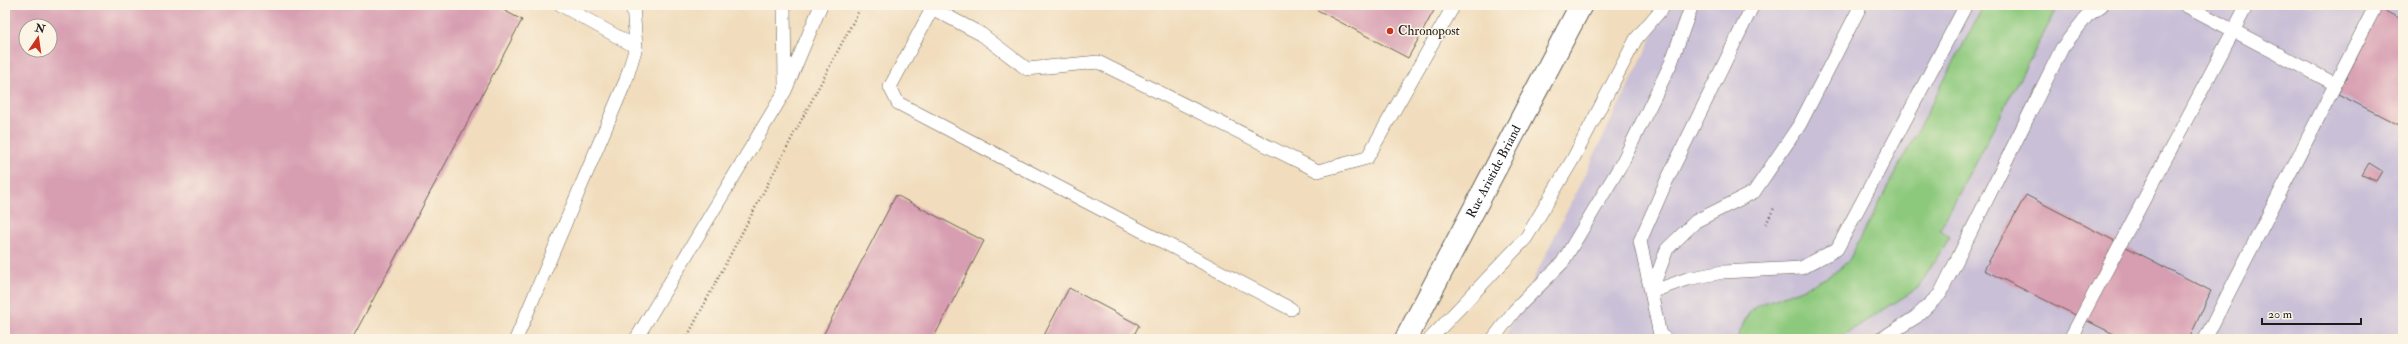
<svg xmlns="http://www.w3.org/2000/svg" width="2408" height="344" font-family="'IM FELL Double Pica',serif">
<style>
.industrial{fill:#c9bfd7}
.green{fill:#8dc97d;stroke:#54724c}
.building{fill:#d79db1;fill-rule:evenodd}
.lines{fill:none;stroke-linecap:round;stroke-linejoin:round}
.lane-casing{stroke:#676054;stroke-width:14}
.secondary-casing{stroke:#676054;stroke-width:24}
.path{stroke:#676054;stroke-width:2.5;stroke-dasharray:1 3;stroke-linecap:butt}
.lane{stroke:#fff;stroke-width:13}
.secondary{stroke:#fff;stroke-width:22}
.poi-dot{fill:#c8321e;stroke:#fcf5e5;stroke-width:1.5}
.labels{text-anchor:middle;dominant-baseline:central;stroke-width:3;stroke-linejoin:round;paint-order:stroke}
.poi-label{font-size:13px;fill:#1c1c1c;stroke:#fcf5e5;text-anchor:start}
.street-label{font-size:13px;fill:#1c1c1c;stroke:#fcf5e5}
</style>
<rect width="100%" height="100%" fill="#fcf5e5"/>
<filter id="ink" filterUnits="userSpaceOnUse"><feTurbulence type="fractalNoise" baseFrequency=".025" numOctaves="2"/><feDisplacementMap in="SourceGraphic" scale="8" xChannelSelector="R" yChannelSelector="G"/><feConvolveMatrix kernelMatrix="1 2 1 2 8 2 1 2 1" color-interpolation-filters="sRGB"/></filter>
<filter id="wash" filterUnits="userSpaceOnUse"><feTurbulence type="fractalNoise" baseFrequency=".012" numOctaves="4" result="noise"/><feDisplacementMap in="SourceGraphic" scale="16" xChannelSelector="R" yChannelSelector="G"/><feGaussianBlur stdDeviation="0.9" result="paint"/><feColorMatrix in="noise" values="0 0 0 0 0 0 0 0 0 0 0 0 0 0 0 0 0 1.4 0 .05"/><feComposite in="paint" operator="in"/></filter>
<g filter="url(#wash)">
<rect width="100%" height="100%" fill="#f1ddbd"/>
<!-- industrial -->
<path class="industrial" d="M1668,5H2403V339H1504Z"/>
<!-- green -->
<path class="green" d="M1984,5H2059L1940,229L1950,237L1918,288L1837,339H1737C1741,331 1744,318 1751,311C1758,303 1769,302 1778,298C1801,289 1832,279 1849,260Z"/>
<g id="blocks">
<!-- building -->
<path class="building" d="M5,5H494L522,20L352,339H5ZM26,26H50V50H26Z
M1308,5H1437L1408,58Z
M2381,9L2403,20V127L2338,94Z
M2369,163L2382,171L2376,181L2362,175Z
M896,195L984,241L933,339H821Z
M2026,195L2211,291L2189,339H2124L1984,270Z
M1069,288L1139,325L1132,339H1042Z"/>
</g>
</g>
<g filter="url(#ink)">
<use href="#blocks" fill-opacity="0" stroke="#676054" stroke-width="1"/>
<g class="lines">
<defs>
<path id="lane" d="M561,5L636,47
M784,5L785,86
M926,5L981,34L1027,69L1098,62L1318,171L1367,158L1454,5
M934,5L890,87L898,103L1291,309
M1753,5L1666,182L1640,241L1651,292L1687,279L1723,272L1801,268L1837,249L1966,5
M2185,5L2335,84
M516,339L626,80L636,47L633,5
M636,339L785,91L821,5
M1430,339L1526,238L1573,159L1636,39L1665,5
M1493,339L1515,310L1562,263L1622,163L1671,63L1692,5
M1666,339L1660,335L1651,292L1667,249L1696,221L1754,192L1800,124L1861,5
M1881,339L1916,317L1940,294L2062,48L2087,16L2102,5
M2070,339L2247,5
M2205,339L2376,5"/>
<g id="secondary">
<path id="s1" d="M1406,339L1581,5"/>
</g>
</defs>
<!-- lane casing -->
<use href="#lane" class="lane-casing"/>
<!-- secondary casing -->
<use href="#secondary" class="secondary-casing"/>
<!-- path -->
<path class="path" d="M1766,224L1774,208
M686,339L862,5"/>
<!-- lane -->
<use href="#lane" class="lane"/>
<!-- secondary -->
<use href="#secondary" class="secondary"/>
</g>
</g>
<!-- markers -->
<circle class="poi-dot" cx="1390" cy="31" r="4"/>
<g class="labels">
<!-- poi labels -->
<g class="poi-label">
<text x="1398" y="31">Chronopost</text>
</g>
<!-- street labels -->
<g class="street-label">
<text stroke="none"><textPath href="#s1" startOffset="189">Rue Aristide Briand</textPath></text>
</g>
</g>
<!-- margin -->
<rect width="2408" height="344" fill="none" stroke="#fcf5e5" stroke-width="20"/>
<!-- north arrow -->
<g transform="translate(38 38) rotate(13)"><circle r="19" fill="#fcf5e5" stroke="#a29e95"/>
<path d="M0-3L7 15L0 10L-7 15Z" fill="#c8321e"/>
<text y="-6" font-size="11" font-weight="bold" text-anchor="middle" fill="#1c1c1c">N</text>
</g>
<!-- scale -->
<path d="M2262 318v6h99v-6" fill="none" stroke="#1c1c1c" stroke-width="2"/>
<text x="2268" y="318" font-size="12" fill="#1c1c1c" stroke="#fcf5e5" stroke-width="3" paint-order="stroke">20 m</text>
</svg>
